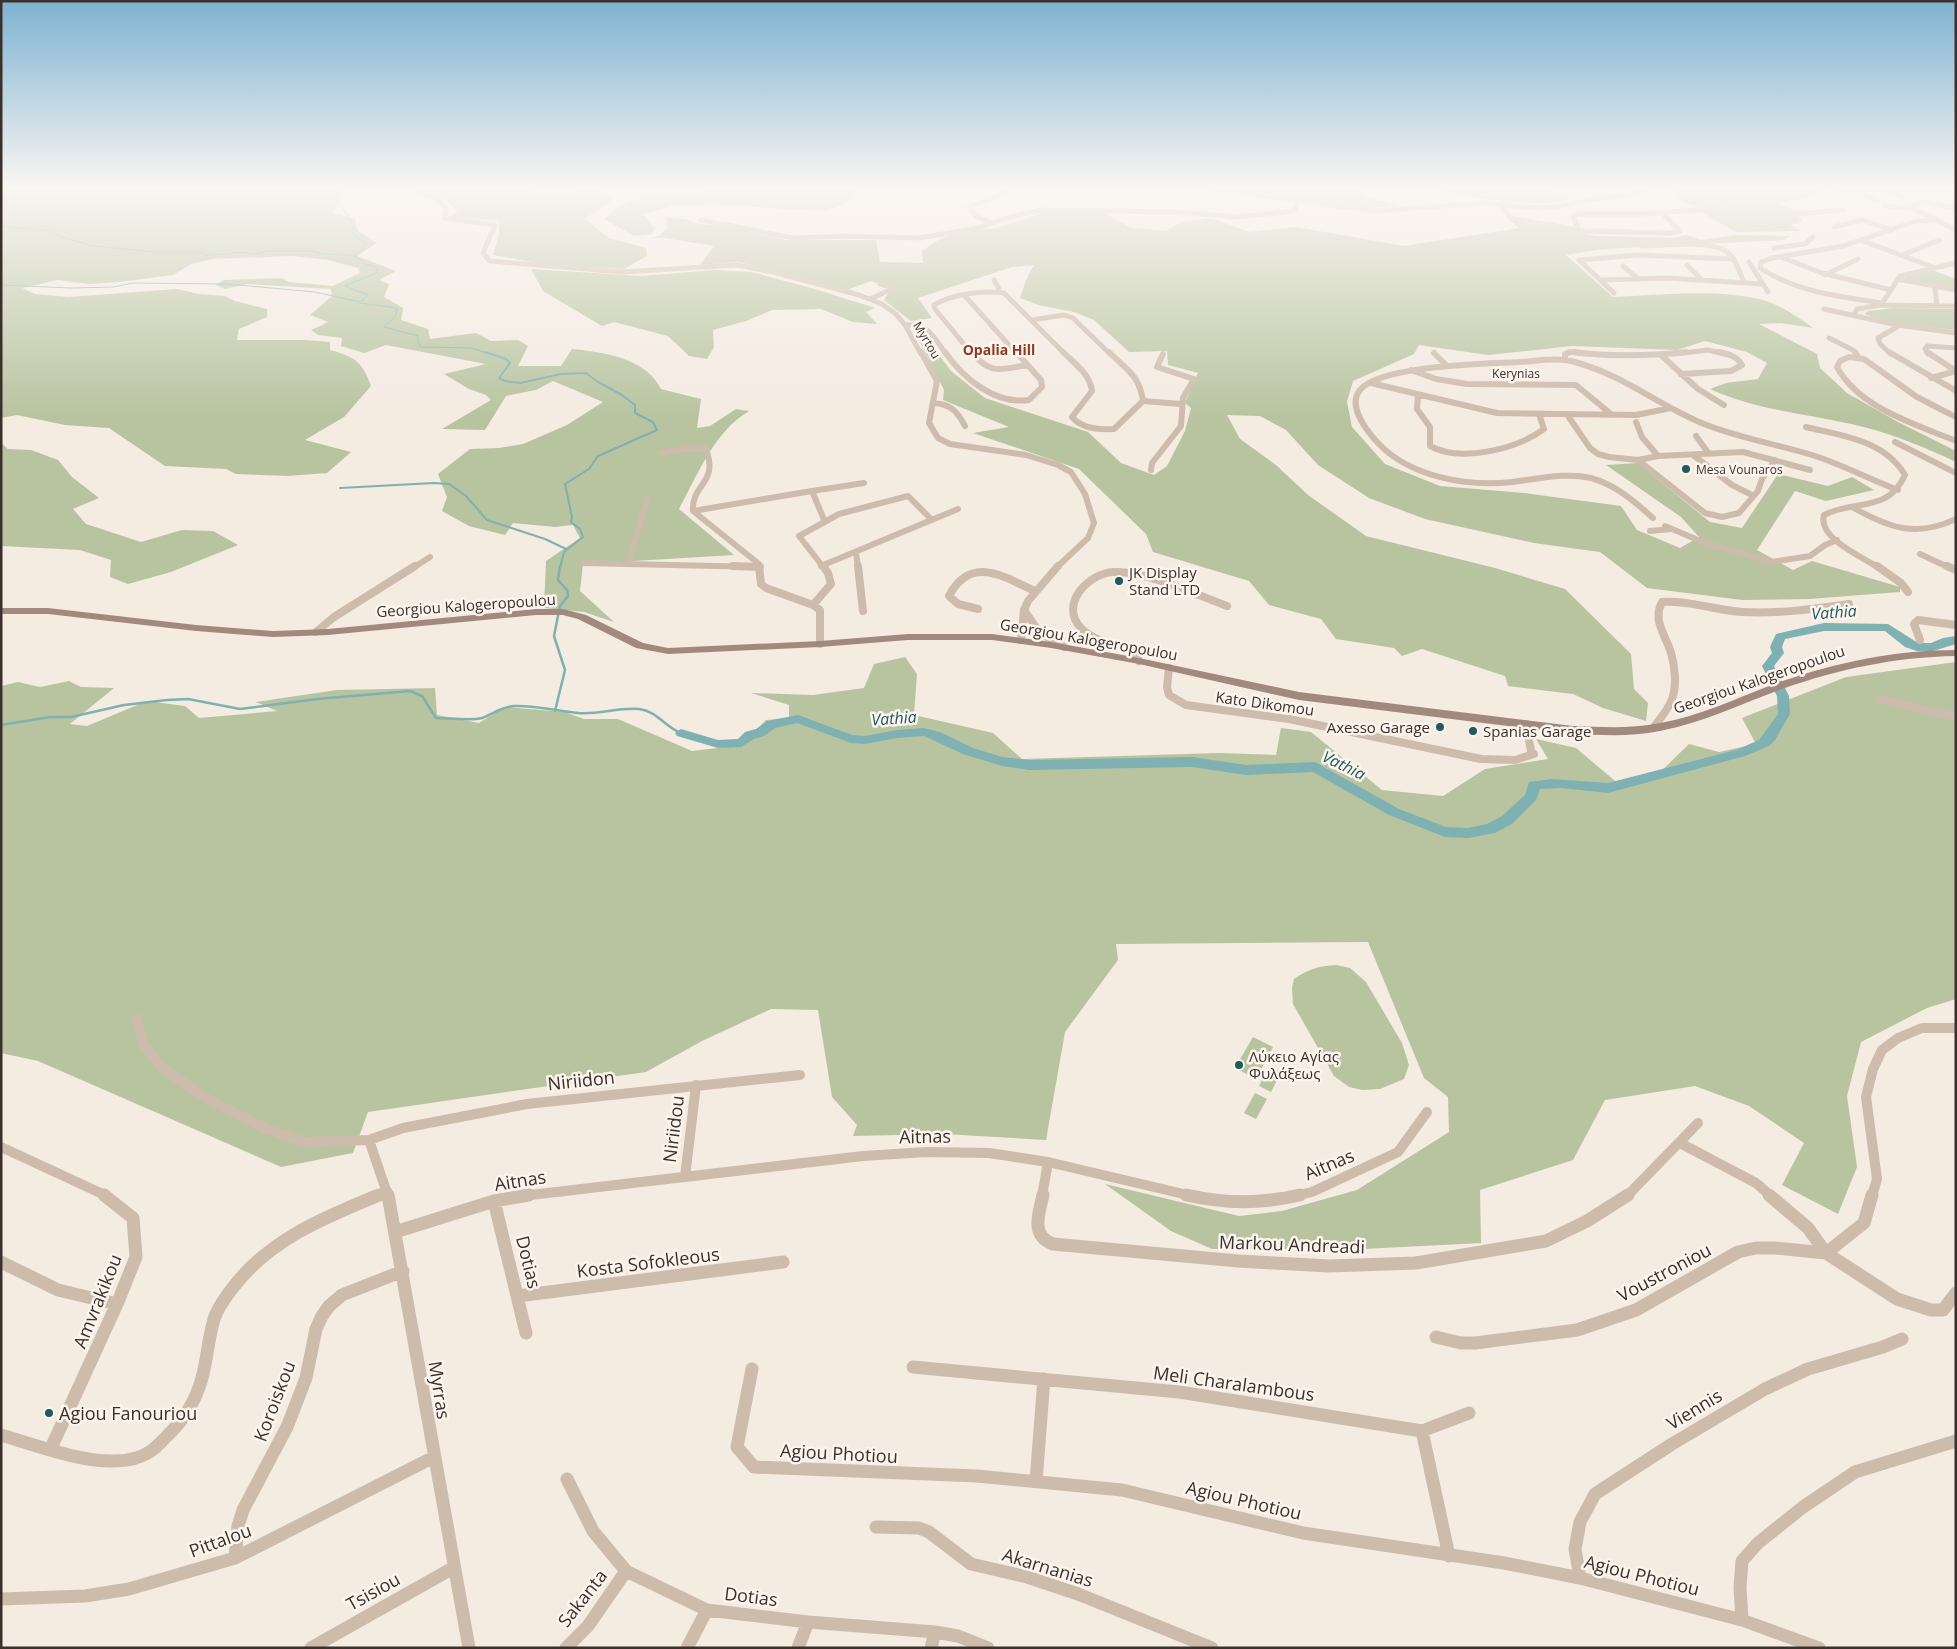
<svg xmlns="http://www.w3.org/2000/svg" width="1957" height="1649" font-family="'Open Sans',sans-serif">
<style>
.green{fill:#b8c4a0}
.lines{fill:none;stroke-linecap:round;stroke-linejoin:round}
.stream-far2{stroke:#7fb0b2;stroke-width:1}
.stream-far1{stroke:#7fb0b2;stroke-width:2}
.stream{stroke:#7fb0b2;stroke-width:2.5}
.river{fill:#7fb0b2;fill-rule:evenodd}
.street-far4{stroke:#cdbbac;stroke-width:5}
.street-far3{stroke:#cdbbac;stroke-width:6}
.street-far2{stroke:#cdbbac;stroke-width:8}
.street-far1{stroke:#cdbbac;stroke-width:10}
.street{stroke:#cdbbac;stroke-width:13}
.secondary{fill:#a18a7d;fill-rule:evenodd}
.poi-dot{fill:#1f5a5e;stroke:#fbf5ee;stroke-width:2}
.labels{text-anchor:middle;dominant-baseline:central;stroke-width:5;stroke-linejoin:round;paint-order:stroke}
.far-street-label{font-size:12px;fill:#3b302b;stroke:#fbf5ee}
.far-poi-label{font-size:12px;fill:#3b302b;stroke:#fbf5ee;text-anchor:start}
.far-neighbourhood-label{font-size:14px;font-weight:bold;fill:#8c3b22;stroke:#fbf5ee}
.poi-label{font-size:15px;fill:#3b302b;stroke:#fbf5ee;text-anchor:start}
.street-label{font-size:15px;fill:#3b302b;stroke:#fbf5ee}
.water-label{font-size:16px;font-style:italic;fill:#1f5a5e;stroke:#fbf5ee}
.near-street-label{font-size:18px;fill:#3b302b;stroke:#fbf5ee}
.near-poi-label{font-size:18px;fill:#3b302b;stroke:#fbf5ee;text-anchor:start}
</style>
<rect width="100%" height="100%" fill="#f4ebe1"/>
<!-- green -->
<path class="green" d="M1,186H345L333,213L355,219L358,231L377,243L357,256L396,271L379,280L389,284L384,297L403,308L401,320L428,329L430,339L476,333L491,341L518,340L528,346L518,366H561L572,349C603,352 646,358 661,389L701,399L697,428L710,426L736,409L749,411C714,432 698,474 679,509L734,555L583,564L580,591L614,622L584,612L544,608L546,561L580,538L573,525L555,527L513,523L505,535L469,526L442,511L447,497L438,474L470,449L499,448L523,444L567,425L603,402L553,381L536,390L506,396L485,430L442,429L491,400L486,395L469,389L444,374L486,364L386,345L364,353L341,346L342,338L318,335L311,330L328,322L310,315L332,296L331,289L247,284L225,289L215,285L224,280L282,278L289,282L333,286L360,273L358,268L328,260L292,256L213,259L191,264L173,275L119,282L89,284L58,280L22,288L35,294L68,297L177,289L199,294L225,296L235,301L267,309V317L239,329L237,340H306L330,342V350C355,357 362,361 371,386L344,417L305,440L351,452L327,473L288,476L236,474L226,469L165,466L109,428L65,425L17,415L1,418Z
M416,186H508L543,194L595,190L614,199L585,219L609,238L646,248L647,256L624,269L550,265L493,255L499,235V221L451,217L458,211L443,198L417,189Z
M706,186H842L856,193L845,204L825,211L718,205L673,206L644,214L655,229L651,234L634,236L604,219L617,207L645,196L703,193L708,187Z
M1209,186H1352L1366,196L1399,206L1368,208Z
M1420,186H1535L1571,199C1534,210 1459,196 1420,186Z
M1679,186H1754L1759,192L1755,200C1732,207 1690,215 1673,193Z
M1783,186L1813,189L1812,192L1772,200L1762,198L1764,191L1760,187Z
M1760,202L1797,216L1802,219L1799,223L1790,225L1801,231L1736,232L1699,211L1741,208Z
M1049,211L1102,212L1132,228L1166,231L1183,221L1211,218L1249,232L1296,227L1405,246L1519,228L1510,220L1596,236L1673,238L1687,235L1701,240L1737,235L1791,236L1784,240L1603,249L1566,255L1613,297C1663,295 1715,288 1763,300C1781,305 1798,317 1813,328L1781,323L1759,324L1817,354L1820,368L1847,393L1898,422L1956,451V462C1922,446 1888,432 1851,424C1804,413 1755,410 1710,389L1726,383L1758,379L1767,363L1747,352L1705,341L1677,350L1572,346L1488,355L1419,345L1414,354L1353,381L1347,402L1352,427L1385,464L1440,486L1524,493L1621,506L1637,530L1680,548L1699,537L1681,517L1606,465L1638,463L1710,522L1742,528L1778,474L1828,486L1852,477L1874,490L1826,501L1795,491L1757,550L1793,570L1812,561L1900,587V592L1809,599L1742,600L1647,588L1600,552L1534,543L1425,519L1369,498L1318,465L1286,430L1260,416L1227,415L1240,439L1276,465L1308,495L1366,536L1495,568L1565,589L1631,654L1634,689L1648,703L1646,721L1603,708L1573,694L1508,686L1505,676L1422,649L1402,656L1394,648L1336,639L1321,619L1269,605L1249,581L1153,552L1146,534L1079,469L973,433L1009,427L943,400L944,390L914,330H921L951,371L985,398L1088,432L1121,463L1154,475L1167,466L1185,431L1191,408L1185,403L1198,373L1168,365L1167,351L1129,352L1094,320L1074,312L1038,305L1020,298L1026,280L1034,265L1012,267L918,298L932,318L911,321L884,300L892,287L871,281L847,290L739,262L700,265L714,246L665,238H650L660,235L667,228L666,217L685,219L699,224L725,226L785,240H876L880,262L923,263L922,251L938,240L954,233L997,228Z
M531,269L641,276L715,270L752,272L818,290L875,308L866,312L877,324L853,322L821,309L772,310L746,321L713,330L714,347L707,359L689,356L668,336L614,322L602,326L543,291Z
M1932,270L1956,279V289L1908,280L1905,277Z
M1893,308L1956,309V330C1933,327 1884,325 1865,314L1868,311Z
M1,443L8,449L31,450L58,460L72,477L99,498L73,509L86,524L141,542L182,530L213,531L238,545L171,572L128,584L110,577L111,560L80,550L1,546Z
M905,657L917,674L914,715L993,733L1022,759L1219,753L1276,755L1281,728L1311,732L1382,790L1443,796L1485,769L1548,759L1536,739L1576,748L1621,786L1652,780L1689,744L1719,752L1756,744L1742,718L1846,677L1956,662V999L1927,1008L1861,1042L1847,1096L1857,1167L1838,1214L1782,1185L1804,1143L1749,1106L1695,1086L1605,1100L1573,1160L1480,1190L1481,1243L1363,1249H1212L1171,1231L1105,1184L1239,1216L1282,1211L1357,1190L1449,1132L1448,1097L1424,1078L1368,942L1116,944L1118,960L1065,1032L1046,1140L944,1134L853,1136L857,1125L832,1097L818,1010L771,1009L702,1041L646,1072L368,1112L353,1153L281,1167L38,1061L1,1053V686L18,682L40,687L69,681L81,687L114,688L70,724L87,726L147,701L185,706L199,718L277,711L256,702L337,690L435,688L437,715L479,723L504,707L565,712L584,719H618L692,751L742,745L766,720L789,718V705L751,693L813,695L864,688L874,664Z
M1336,965L1350,968L1366,982L1402,1043L1409,1065L1404,1079L1380,1089L1362,1090L1349,1087L1334,1076L1293,1004L1292,988L1294,979C1309,969 1318,966 1336,965Z
M1253,1037L1273,1047L1256,1079L1235,1068Z
M1269,1066L1281,1072L1271,1092L1259,1086Z
M1255,1093L1267,1099L1256,1119L1244,1113Z"/>
<g class="lines">
<!-- stream-far2 -->
<path class="stream-far2" d="M327,186L337,193L340,205L350,219L355,236L367,244L355,256L366,264L377,268L378,272L345,286L368,295L360,303L397,308L396,316L384,327L418,336V342L421,347L472,348L489,354
M1,226L51,231L62,237L93,246L155,252H200L206,255H216L239,252L255,254L267,251H313L322,254L355,256
M1,285L71,288L113,287L133,283L227,284L315,292L360,302"/>
<!-- stream-far1 -->
<path class="stream-far1" d="M485,352L506,359L510,363L499,378L505,381L520,383L561,374L586,373L598,382L622,395L635,405V413L653,422L657,430L598,456L589,469L565,484L572,517L571,522L580,529L583,537L564,552L560,568
M340,488L434,483L449,484L466,496L487,520L545,539L566,549"/>
<!-- stream -->
<path class="stream" d="M555,711L565,670L554,636L560,606L568,596L567,590L558,580L560,566
M1,725L50,717H71L124,705L167,700L188,699L240,709L317,699L410,691L422,696L436,718C448,718 471,721 482,718C493,714 501,707 514,706C535,705 557,711 578,713C598,715 619,707 639,709C657,711 665,727 681,733"/>
<!-- river -->
<path class="river" d="M1824,623L1888,624L1918,643H1931L1943,638L1956,636V644L1933,651H1917L1905,647L1885,631H1824L1785,639L1782,647L1784,653L1774,666L1789,696L1790,714L1775,740L1769,746L1745,756L1608,793L1561,788L1540,789L1536,800L1512,824L1495,833L1468,838L1445,837L1389,815L1313,772L1246,775L1192,767L1029,770L1002,766L963,754L924,736L897,738L865,744L851,743L797,723L775,728L764,736L754,739L741,747L718,748L677,736L675,733L681,729L718,740L738,739L745,732L756,729L767,721L798,715L852,735L865,736L897,730L924,728L940,732L973,748L1002,757L1029,760L1192,757L1246,765L1315,762L1399,809L1446,827L1468,828L1487,824L1502,816L1525,795L1529,782L1552,779L1608,783L1736,750L1759,740L1778,714L1777,696L1762,666L1772,653L1770,647L1776,634Z"/>
<!-- street-far4 -->
<path class="street-far4" d="M1194,186L1374,211L1484,203L1538,208L1556,207L1594,199L1635,194L1643,192L1650,186
M1758,186L1761,191L1758,198L1761,201
M1796,186L1853,190L1920,189L1956,192
M1889,191L1903,197
M417,192L439,200L446,208L445,218L495,225L483,253L490,261L622,272L737,265L773,272L859,295L882,304L896,314L905,325L921,354
M1857,192L1876,200
M1767,202L1796,214L1843,210
M1503,204L1502,207L1510,218L1583,231L1671,233L1680,231
M1885,206L1914,209L1956,230
M1907,206L1924,202L1956,208
M1662,213L1680,231
M701,220L793,238L843,236L919,238L978,228L1010,217L1040,210L1176,212L1238,217L1295,211L1296,200
M990,223L976,216L969,207L1005,193L1007,191L1003,186
M1834,227L1862,220L1892,230
M1579,230L1573,216L1578,214H1643L1735,207L1754,201L1767,202L1804,196L1815,192L1816,188
M1863,241L1933,267
M1642,246C1663,246 1709,239 1727,252C1736,258 1739,272 1744,282
M1774,248L1805,244L1813,237
M1902,255L1940,240
M1781,257L1822,273L1891,290
M1749,262L1768,292
M1687,265L1701,279
M1623,266L1637,278
M1825,275L1858,259
M1897,279L1956,290
M994,280L999,289L998,291
M1601,280L1667,278L1762,284
M1935,288L1937,306
M1614,293L1579,260L1638,255L1732,259
M965,296L1017,354
M870,299L894,288L880,284
M1883,303C1840,297 1797,292 1760,268L1761,262L1772,258L1843,246L1916,221L1937,220
M1881,305L1956,306
M1824,309L1897,325
M1854,315L1857,309L1881,305L1900,276L1956,263
M1032,320L1064,315L1073,318L1110,354
M905,325C929,323 933,336 946,354
M1829,338L1853,350L1856,354
M972,354L935,309L934,305C953,294 982,290 1004,293L1065,354
M1566,354L1571,352L1584,354
M1674,354L1708,350L1724,354
M1891,354L1880,344L1878,338L1897,327V325L1956,333
M1928,354L1925,349L1927,346L1956,348"/>
<!-- street-far3 -->
<path class="street-far3" d="M921,352L937,381L929,423L938,438L950,444L1026,455L1058,465L1071,472L1085,494L1094,523L1088,538L1056,568
M945,352C963,378 995,405 1029,400L1042,387L1041,380L1016,352
M971,352C992,376 1000,369 1028,365
M1063,352C1075,364 1090,374 1092,391L1072,417C1082,429 1099,430 1114,429L1143,401C1140,376 1126,369 1109,352
M1574,352C1611,357 1648,356 1686,352
M1855,352L1858,357
M1889,352L1956,391
M1927,352L1956,371
M1434,353L1446,365
M1661,355L1698,389L1724,405
M1565,360V354L1570,352
M1411,370L1436,379L1467,384L1576,385L1611,414
M1681,374L1731,371L1742,365C1737,356 1728,354 1719,352
M1931,378L1956,371
M1371,383L1497,413L1636,415L1671,408
M1418,395L1417,409L1430,427V446C1461,463 1517,449 1544,429L1539,414
M1143,401L1181,404
M933,403C951,404 957,411 965,426
M1568,416L1590,448L1598,454L1609,457L1638,460L1658,456L1743,452L1810,470
M1956,417L1917,397L1864,359L1849,357L1840,361L1837,367C1859,408 1915,424 1956,441
M1636,422L1642,437L1658,456
M1806,427C1843,436 1884,440 1905,475C1888,513 1856,499 1824,515C1817,538 1863,557 1879,568
M1696,436L1709,454
M1895,442L1956,473
M662,453L684,449H706C719,484 691,484 693,511L759,564V568
M1693,455L1732,485L1752,495
M1638,460L1705,513L1722,517L1739,513L1758,491L1762,479L1775,460
M1151,470L1152,463L1181,426L1183,398L1194,379L1157,367L1163,354
M1852,507C1889,528 1916,538 1956,519
M693,511L812,491
M1653,518C1634,501 1616,485 1591,478C1564,472 1539,479 1512,482C1467,487 1410,477 1378,443C1367,431 1347,406 1360,390C1380,365 1487,364 1519,362C1537,361 1557,357 1575,362C1625,376 1658,405 1704,424C1739,438 1776,444 1812,455C1841,464 1869,479 1898,490
M825,522L812,491L864,483
M1665,526L1705,543L1772,562L1810,556L1825,545L1837,540
M1650,531L1671,529
M856,552L858,568
M1920,554L1950,568
M583,563L760,567
M628,564L648,497
M821,566L958,509
M413,568L430,557
M824,568L799,536L839,514L908,496L932,520"/>
<!-- street-far2 -->
<path class="street-far2" d="M733,566L760,567
M759,566L761,584L766,588L813,605L820,610V644
M858,566L863,611
M1877,566L1901,583L1908,592
M1947,566L1956,570
M813,605L831,584L828,573L823,566
M978,609L958,604L949,596C971,555 1002,576 1035,591
M1024,610L1040,633L1064,647
M316,632L334,617L415,566
M1021,640L1024,610L1028,601L1058,566
M1920,640L1914,624L1918,620L1956,625
M1139,661L1134,650C1117,645 1094,642 1081,628C1059,605 1087,574 1113,572C1144,570 1197,595 1227,606
M1169,668L1167,687L1169,695L1186,705L1289,719L1481,759L1515,760L1534,754L1531,751L1526,724
M1880,699L1956,717
M1653,728C1660,719 1668,710 1672,699C1677,686 1675,666 1671,653C1666,635 1652,621 1662,602C1688,600 1715,610 1742,612C1778,614 1814,609 1849,604"/>
<!-- street-far1 -->
<path class="street-far1" d="M137,1019L143,1043L161,1067L206,1098L264,1128L304,1142L369,1140L403,1128L527,1104L800,1075
M369,1140L388,1196
M1680,1143L1756,1183L1771,1196
M1,1147L107,1196
M685,1177L696,1085
M376,1196L387,1191
M522,1196L863,1156L927,1152L989,1153L1048,1162L1192,1196
M1042,1196L1048,1162
M1295,1196L1312,1192L1398,1152L1427,1112
M1627,1196L1698,1123
M1872,1196L1877,1179L1866,1097L1873,1069L1882,1050L1898,1038L1922,1028H1956"/>
<!-- street -->
<path class="street" d="M388,1195L469,1648
M1043,1195C1039,1213 1030,1236 1053,1244L1238,1261L1329,1266L1416,1263L1546,1241L1587,1221L1628,1195
M1186,1195C1227,1204 1260,1204 1300,1195
M1769,1195L1808,1228L1826,1253
M494,1201L526,1333
M395,1232L494,1201L529,1195
M1826,1253L1864,1223L1872,1195
M1,1262L58,1290L117,1304
M518,1296L783,1262
M1436,1337L1461,1343H1475L1577,1330L1636,1310L1738,1252L1756,1248H1775L1826,1253L1897,1299L1931,1310H1943L1956,1293
M913,1367L1179,1392L1422,1431L1449,1556
M752,1369L737,1447L754,1467L977,1476L1122,1490L1303,1533L1504,1563L1580,1578L1742,1620L1819,1648
M1422,1431L1469,1413
M1,1435C41,1446 113,1477 151,1451C157,1447 162,1441 167,1436C184,1420 196,1400 202,1378C207,1360 208,1341 213,1323C215,1312 225,1298 231,1290C268,1240 323,1218 379,1195
M51,1448L117,1304L136,1257L133,1218L104,1195
M567,1479L593,1531L626,1571L707,1610L808,1622L935,1632L958,1636L988,1648
M1036,1481L1044,1379
M876,1527L919,1528L929,1532L971,1564L1027,1577L1078,1594L1212,1648
M235,1558L238,1526L243,1510L287,1427L306,1378L316,1329L322,1316L329,1306L342,1295L403,1271
M1580,1578L1575,1549L1580,1522L1595,1494L1672,1444L1765,1389L1808,1369L1883,1347L1902,1339
M1,1599L85,1596L129,1589L235,1558L434,1457
M1742,1620L1740,1587L1742,1561L1758,1543L1803,1507L1855,1472L1956,1441
M311,1648L453,1568
M566,1648L588,1626L626,1571
M687,1648L707,1610
M798,1648L808,1622
M931,1648L935,1632"/>
<!-- secondary -->
<path class="secondary" d="M1,608H48L196,625L273,631L328,629L536,609H563L586,615L643,643L668,648L820,641L908,634H992L1051,642L1139,658L1299,692L1573,726C1602,727 1631,729 1660,723C1700,716 1737,698 1774,684C1834,663 1893,650 1956,650V656C1895,657 1839,669 1782,689C1741,704 1702,723 1660,731C1631,737 1602,735 1573,734L1299,700L1139,664L1051,648L992,640H908L820,647L668,654L636,648L578,619L563,615H536L328,635L273,637L196,631L48,614H1Z"/>
</g>
<!-- sky -->
<linearGradient id="sky" x2="0" y2="1"><stop stop-color="#7eb2d2"/><stop offset="0.45" stop-color="#faf6f2"/><stop offset="1" stop-color="#faf6f2" stop-opacity="0"/></linearGradient>
<rect width="1957" height="417" fill="url(#sky)"/>
<!-- markers -->
<g class="poi-dot">
<circle cx="1686" cy="469" r="5"/>
<circle cx="1119" cy="581" r="5"/>
<circle cx="1440" cy="727" r="5"/>
<circle cx="1473" cy="731" r="5"/>
<circle cx="1239" cy="1065" r="5"/>
<circle cx="49" cy="1413" r="5"/>
</g>
<g class="labels">
<!-- far-street labels -->
<g class="far-street-label">
<text transform="translate(927 340) rotate(59)">Myrtou</text>
<text x="1516" y="373">Kerynias</text>
</g>
<!-- far-poi labels -->
<g class="far-poi-label">
<text x="1696" y="469">Mesa Vounaros</text>
</g>
<!-- far-neighbourhood labels -->
<g class="far-neighbourhood-label">
<text x="999" y="349">Opalia Hill</text>
</g>
<!-- poi labels -->
<g class="poi-label">
<text x="1129" y="572">JK Display<tspan x="1129" dy="17">Stand LTD</tspan></text>
<text x="1430" y="727" text-anchor="end">Axesso Garage</text>
<text x="1483" y="731">Spanias Garage</text>
<text x="1249" y="1056">Λύκειο Αγίας<tspan x="1249" dy="17">Φυλάξεως</tspan></text>
</g>
<!-- street labels -->
<g class="street-label">
<text transform="translate(466 605) rotate(-4)">Georgiou Kalogeropoulou</text>
<text transform="translate(1089 639) rotate(10)">Georgiou Kalogeropoulou</text>
<text transform="translate(1759 679) rotate(-19)">Georgiou Kalogeropoulou</text>
<text transform="translate(1265 703) rotate(8)">Kato Dikomou</text>
</g>
<!-- water labels -->
<g class="water-label">
<text transform="translate(1834 612) rotate(-4)">Vathia</text>
<text transform="translate(894 718) rotate(-4)">Vathia</text>
<text transform="translate(1344 765) rotate(26)">Vathia</text>
</g>
<!-- near-street labels -->
<g class="near-street-label">
<text transform="translate(581 1080) rotate(-6)">Niriidon</text>
<text transform="translate(673 1129) rotate(-83)">Niriidou</text>
<text transform="translate(925 1136) rotate(-1)">Aitnas</text>
<text transform="translate(1329 1164) rotate(-23)">Aitnas</text>
<text transform="translate(520 1180) rotate(-9)">Aitnas</text>
<text transform="translate(1292 1244) rotate(2)">Markou Andreadi</text>
<text transform="translate(529 1262) rotate(76)">Dotias</text>
<text transform="translate(648 1262) rotate(-7)">Kosta Sofokleous</text>
<text transform="translate(1664 1272) rotate(-28)">Voustroniou</text>
<text transform="translate(97 1301) rotate(-68)">Amvrakikou</text>
<text transform="translate(1234 1383) rotate(8)">Meli Charalambous</text>
<text transform="translate(440 1390) rotate(81)">Myrras</text>
<text transform="translate(274 1401) rotate(-69)">Koroiskou</text>
<text transform="translate(1694 1409) rotate(-31)">Viennis</text>
<text transform="translate(839 1453) rotate(3)">Agiou Photiou</text>
<text transform="translate(1244 1500) rotate(13)">Agiou Photiou</text>
<text transform="translate(220 1540) rotate(-20)">Pittalou</text>
<text transform="translate(1048 1567) rotate(17)">Akarnanias</text>
<text transform="translate(1642 1575) rotate(14)">Agiou Photiou</text>
<text transform="translate(373 1591) rotate(-29)">Tsisiou</text>
<text transform="translate(751 1596) rotate(7)">Dotias</text>
<text transform="translate(582 1598) rotate(-52)">Sakanta</text>
</g>
<!-- near-poi labels -->
<g class="near-poi-label">
<text x="59" y="1413">Agiou Fanouriou</text>
</g>
</g>
<!-- border -->
<rect width="1957" height="1649" fill="none" stroke="#3b302b" stroke-width="5"/>
</svg>
